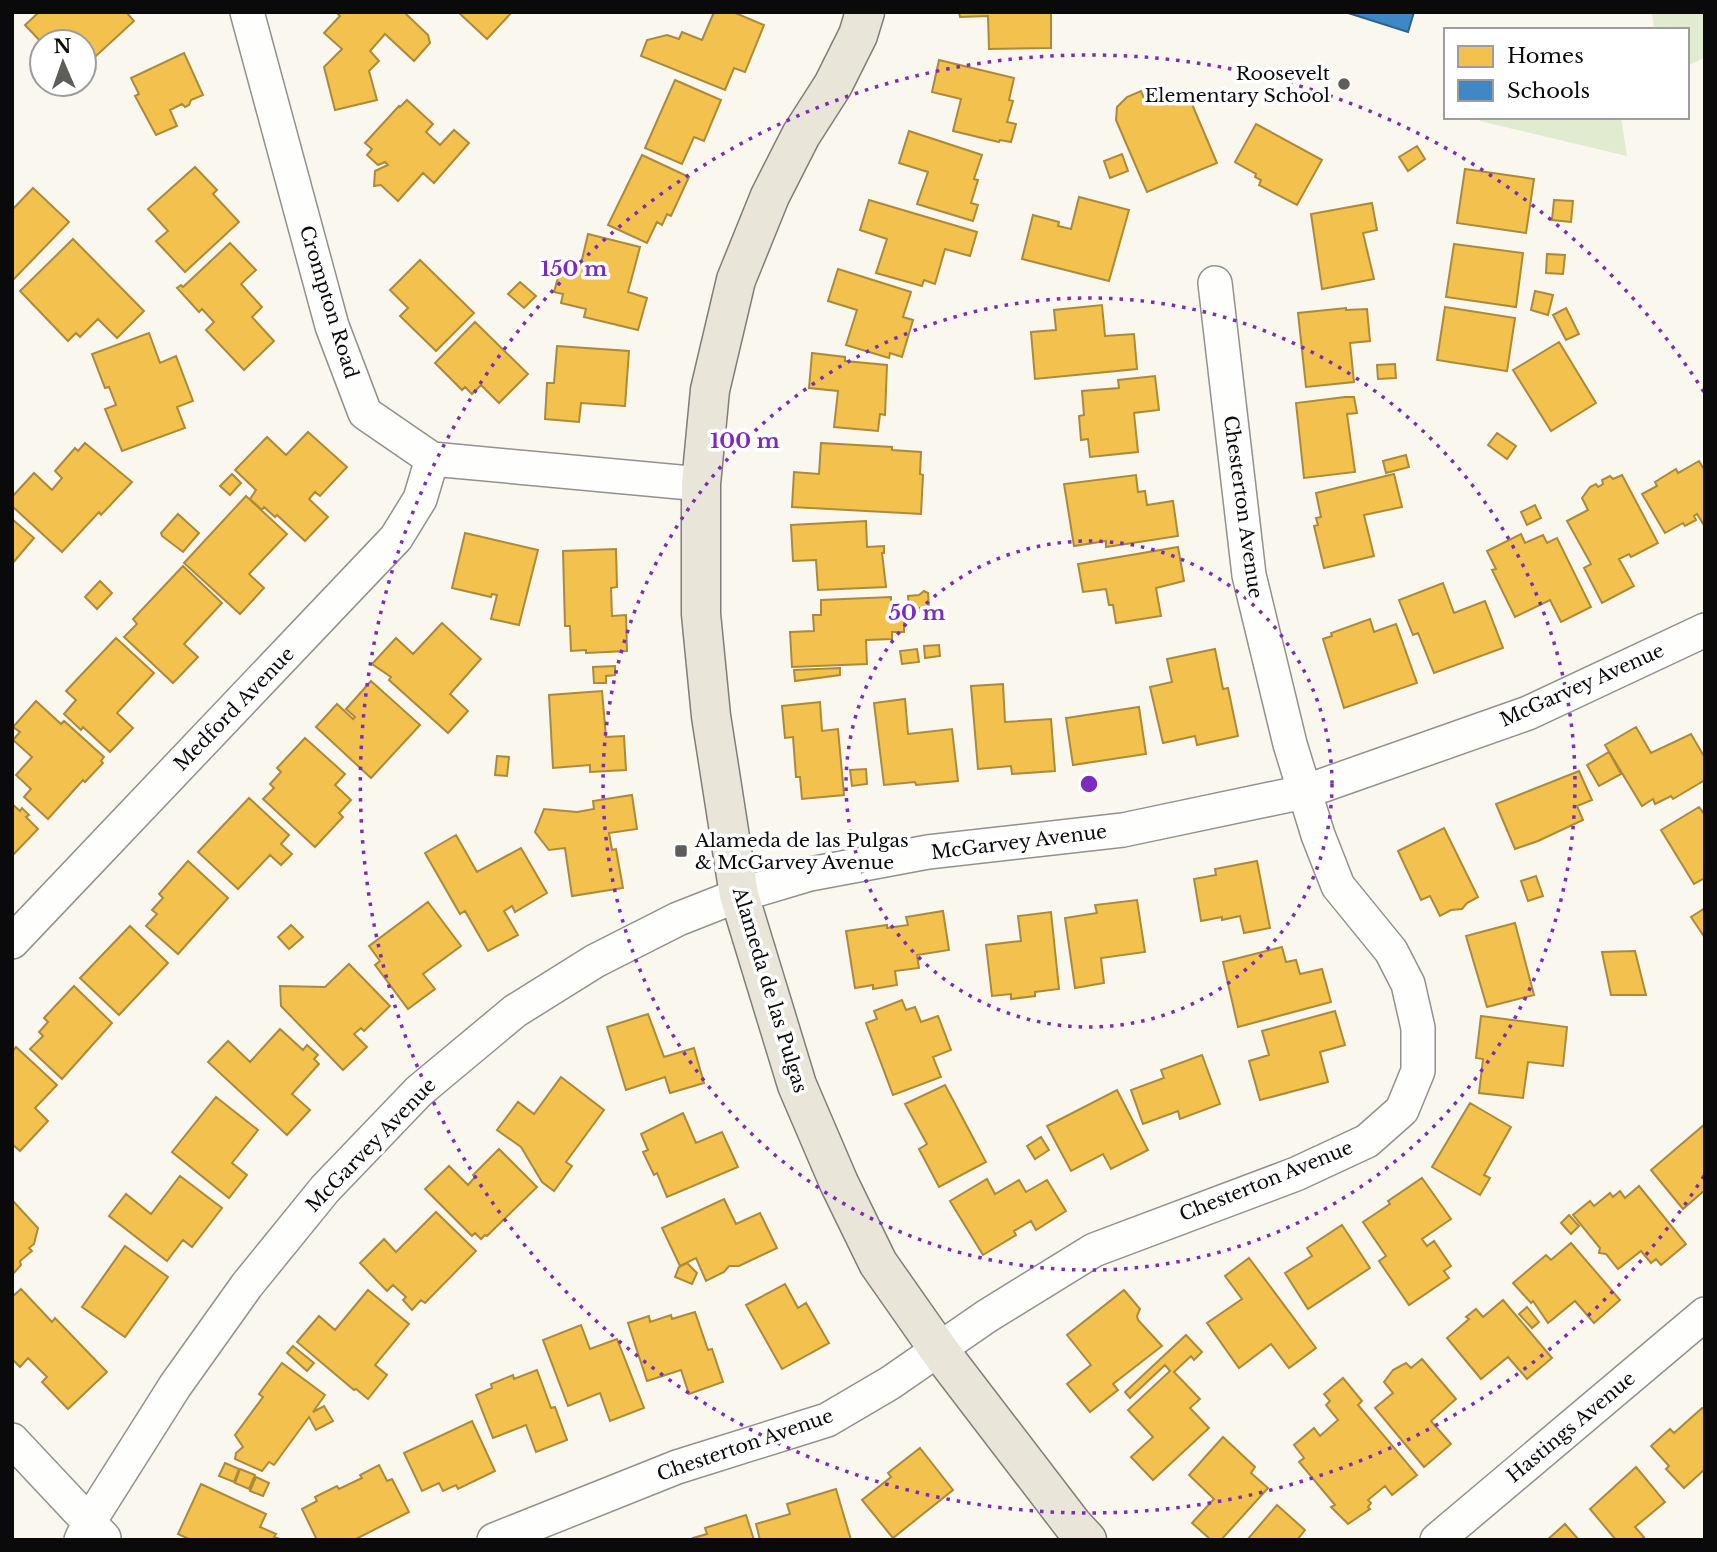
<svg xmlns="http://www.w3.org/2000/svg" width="1717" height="1552" font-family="'Libre Baskerville',serif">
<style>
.green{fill:#e0ebd0}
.homes{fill:#f2c14e;stroke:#ac8a3a;stroke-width:2}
.schools{fill:#3f88c5;stroke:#2f628d;stroke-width:2}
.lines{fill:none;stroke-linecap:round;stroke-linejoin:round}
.minor-casing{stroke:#92918d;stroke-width:36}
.major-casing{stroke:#7f7e7a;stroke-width:41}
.minor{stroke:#fefefc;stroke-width:33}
.major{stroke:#e9e6d9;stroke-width:38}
.ring{fill:none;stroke:#7b2cbf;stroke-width:3.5;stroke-dasharray:3.5 7}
.poi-dot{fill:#5e5d5a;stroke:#fff;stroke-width:2.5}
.labels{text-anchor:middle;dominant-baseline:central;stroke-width:7;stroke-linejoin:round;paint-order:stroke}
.poi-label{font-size:19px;fill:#0a0a0a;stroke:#fff;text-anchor:end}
.street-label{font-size:19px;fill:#0a0a0a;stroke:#fff}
.centre{fill:#7b2cbf;stroke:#fff;stroke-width:3.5}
.ring-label{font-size:21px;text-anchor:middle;font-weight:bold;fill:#7b2cbf;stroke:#fff;stroke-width:7;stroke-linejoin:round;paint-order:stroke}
</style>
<rect width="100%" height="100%" fill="#f9f7ee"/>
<!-- green -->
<path class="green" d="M1652,12H1705V55L1702,59L1687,66V30H1654Z
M1481,117H1621L1627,156L1480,121Z"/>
<!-- homes -->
<path class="homes" d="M39,12H126L134,21L84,67V42L42,43L25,25Z
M336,12H404L428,35L430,43L414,61L385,34L370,51L379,61L369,71L377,100L335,110L324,67L342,49L324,33L340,16Z
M458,12H512L487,39Z
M714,12H733L764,25L745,72L734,68L725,90L641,56L647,40L667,35L679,39L682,32L702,40Z
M959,12H1051V48L989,49L988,16L960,17Z
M184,53L203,95L191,100L189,105L185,107L182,104L170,110L177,126L156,135L135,96L139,94L131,78Z
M939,60L1014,78L1009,100L1013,101L1007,122L1016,124L1011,142L1000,140L999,142L953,131L961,99L932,92Z
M675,80L721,100L704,141L694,137L682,164L645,148Z
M1186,90L1217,163L1147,192L1116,120L1117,107L1127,97L1141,91L1147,105Z
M407,100L433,124L426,132L440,145L454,130L469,143L434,183L423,173L398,201L381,185L374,186L375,171L388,165L385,162L378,165L367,155L372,149L365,143L399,106L400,107Z
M1256,124L1322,160L1297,205L1259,185L1261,180L1255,177L1256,174L1235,162Z
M909,131L982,155L974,179L978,180L971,203L978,205L973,221L917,204L928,172L899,163Z
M1417,146L1425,159L1408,171L1399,157Z
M1122,154L1128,171L1110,178L1104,161Z
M642,155L689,177L671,216L667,214L662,225L657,222L647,243L608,225Z
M195,167L217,190L213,194L239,222L185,272L156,241L168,231L148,209Z
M1465,169L1534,179L1526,233L1457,223Z
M33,188L69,222L12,281V210Z
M1079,197L1129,210L1109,281L1022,259L1033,215L1059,222L1058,226L1071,229Z
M869,200L977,232L970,256L945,249L935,284L924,280L922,286L876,273L887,239L860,230Z
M1554,200L1573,201L1571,222L1552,220Z
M1372,203L1377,230L1363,233L1374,279L1322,289L1311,214Z
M588,234L640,247L628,292L647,298L638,330L584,317L586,309L561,303L563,294L554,292L562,263L580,268Z
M73,239L144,311L117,338L98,319L80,337L76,333L68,341L20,291Z
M230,243L256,270L241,284L262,307L252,317L274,341L244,370L206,330L214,322L202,309L199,312L177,288L181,285L183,287Z
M1454,244L1523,253L1516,307L1446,297Z
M1547,254L1565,255L1563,274L1546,273Z
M420,260L474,313L436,351L400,316L408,308L390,290Z
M838,269L911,292L903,317L913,320L902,357L890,353L889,358L846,345L857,310L828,301Z
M520,282L536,296L524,308L508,294Z
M1535,291L1553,295L1548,315L1531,310Z
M1102,305L1105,336L1134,334L1137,369L1035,379L1031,332L1056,330L1054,310Z
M1445,307L1515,318L1507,371L1437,360Z
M1346,308V310L1367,309L1370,341L1350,343L1354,382L1306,387L1298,313Z
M1566,308L1579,334L1566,340L1553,315Z
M475,322L528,374L499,403L481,385L472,394L465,387L462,390L435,363Z
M149,333L160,363L176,356L193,401L177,407L185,428L122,451L105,409L116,405L109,387L105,388L92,354Z
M1559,342L1596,403L1551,431L1513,370Z
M557,346L629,351L625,406L581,403L579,422L545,419L547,383H554Z
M812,353L845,357V361L887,365L885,415L880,414L878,431L834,427L838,391L809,388Z
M1395,364L1396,378L1378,379L1377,365Z
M1155,376L1159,410L1134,413L1138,452L1090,457L1088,439L1081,440L1079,416L1084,415L1082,391L1119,388L1118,380Z
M1345,397H1354L1357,413L1347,414L1355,472L1304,478L1296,403Z
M308,432L347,467L320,496L315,492L309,499L328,517L305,541L277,515L275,517L264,507L262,510L250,499L256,490L235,470L267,437L286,455Z
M1497,433L1516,446L1507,459L1488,445Z
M85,443L132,482L101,515L99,512L62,552L12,506V497L34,473L52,490L62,478L55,471L75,448L78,451Z
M821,443L892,447V450L921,452L920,474L923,475L921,514L792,507L794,472L819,474Z
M1406,455L1409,467L1386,473L1383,461Z
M1699,461L1705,471V527L1697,514L1694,516L1696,520L1685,526L1683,523L1665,533L1642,494L1657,486L1655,482L1676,469L1678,473Z
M232,474L241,483L230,495L220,486Z
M1394,474L1402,507L1364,515L1374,556L1324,568L1314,526L1318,525L1316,518L1321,517L1316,493Z
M1136,475L1138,492L1145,491L1147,505L1173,501L1178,536L1106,547V541L1074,546L1064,484Z
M1622,475L1658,543L1631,557L1629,554L1619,559L1634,586L1602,603L1584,568L1591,564L1567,521L1588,510L1582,498L1590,487L1596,484L1598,487L1603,484L1602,480L1610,476L1613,479Z
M246,496L287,534L249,574L264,588L240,614L184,563Z
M1535,505L1541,518L1527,525L1521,512Z
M178,514L199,533L183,552L162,536L161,533Z
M12,519L34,538L12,564Z
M866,521L867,547L884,546V553H882L886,587L818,590L816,560L793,561L791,525Z
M465,533L538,550L519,625L491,619L497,595L492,594L491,597L452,588Z
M1521,534L1525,543L1543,535L1547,543L1557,538L1591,607L1561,622L1550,600L1515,617L1492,570L1496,569L1487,551Z
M1178,547L1184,581L1156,588L1161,616L1116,623L1113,605H1109L1106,589L1083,592L1078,564Z
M616,549L617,587L611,588L612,616L626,615L627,651L586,653V650L571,651L570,626H565L563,551Z
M183,566L222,603L184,644L198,657L173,683L124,637L137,624L133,619Z
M100,581L112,593L97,609L85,597Z
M1443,583L1454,613L1485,601L1503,648L1434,673L1418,633L1413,635L1399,600Z
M924,591L928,593L929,608L909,609L908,596L919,595Z
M891,597V604H895V608H904V632H892V639L866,640L867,664L792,667L790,632L814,631L813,615H821V600Z
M1370,619L1374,632L1396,624L1417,683L1344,708L1323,639L1332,636L1331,633Z
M442,623L481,659L450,694L468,711L448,733L389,680L391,677L372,664L396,638L413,654Z
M116,638L154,673L117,713L133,728L110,752L83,727L81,730L64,714L76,700L66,691Z
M939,645L940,656L925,658L924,646Z
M917,649L919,662L902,664L900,651Z
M1215,649L1223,689L1228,688L1238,736L1197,745L1195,736L1163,743L1150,687L1172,682L1167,659Z
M615,666V675L606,676V683H594L593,667Z
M840,668V675L795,681L794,670Z
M371,681L420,725L371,778L316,727L337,704L353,719L355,717L346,709Z
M1003,684L1005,722L1051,719L1055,771L1012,774L1011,766L978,769L971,686Z
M602,691L606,737L624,736L626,770L590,772V765L553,768L549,695Z
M905,699L908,734L952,729L958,781L916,785L915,782L884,785L874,703Z
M36,701L61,724L64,721L104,757L101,761L103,763L85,782L83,780L48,819L24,797L31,789L16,775L32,757L13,740L20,732L13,727Z
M820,702L822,731L838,729L844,795L802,799L800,777H796L793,737L785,738L782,706Z
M1139,707L1146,754L1073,765L1066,718Z
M1636,727L1651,753L1691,734L1705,758V780L1673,799L1671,796L1655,804L1653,799L1642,806L1605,745Z
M305,738L345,774L335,785L351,800L339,813L343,817L315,847L263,799L274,788L270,784L281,772L277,768Z
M1609,752L1621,774L1599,786L1587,765Z
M497,756L509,757L507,776L495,775Z
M866,769L867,784L852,786L850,770Z
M1579,771L1592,800L1577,806L1583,820L1538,841L1515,849L1496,804Z
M632,795L637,829L609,833L612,850L616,849L623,888L572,896L565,848L549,850L535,832L544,809L577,812L594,809L593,801Z
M249,798L289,835L281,844L292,854L281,865L270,855L238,889L198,852Z
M12,804L20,811L22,808L29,815L26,817L38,829L12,856Z
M1699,807L1705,815V878L1694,884L1661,830Z
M1444,828L1478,897L1467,903L1462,909L1451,910L1440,916L1430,896L1421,900L1398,851Z
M456,835L477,872L521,848L547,893L515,912L512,906L504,911L518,935L488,951L465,911L460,914L425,853Z
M188,861L228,898L178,954L146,926L157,914L152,910L163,898L159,894Z
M1257,861L1270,928L1244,933L1240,916L1222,920V917L1201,921L1194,879L1216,875L1215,869Z
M1536,876L1543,896L1528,901L1521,881Z
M1137,900L1145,952L1101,958L1104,983L1075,988L1065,918L1097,913L1095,905Z
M428,902L461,946L423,974L435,989L408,1009L375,965L380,961L369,946Z
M1705,908V938L1691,917Z
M943,911L949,950L917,955L919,968L895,971L897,985L873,989V985L855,988L846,931L887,925V928L908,925L906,917Z
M1051,912L1059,989L1035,992V996L1011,999V994L992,996L986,945L1021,941L1018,916Z
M1515,923L1534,995L1487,1007L1466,936Z
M291,925L303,937L289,949L278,937Z
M130,926L168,963L119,1015L80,978Z
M1282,947L1286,962L1296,960L1300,974L1322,969L1331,1002L1238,1027L1223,962Z
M1635,951L1646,995H1611L1602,952Z
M349,964L390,1006L364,1031L361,1028L354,1034L367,1047L343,1070L281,1006L280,986L325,987Z
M74,986L112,1023L62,1079L30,1049L43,1036L39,1032L48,1022L44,1018Z
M902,1000L906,1010L915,1007L921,1022L938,1016L951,1050L933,1057L941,1077L893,1095L866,1023L877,1019L874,1011Z
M1335,1011L1345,1045L1320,1052L1328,1082L1260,1100L1249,1061L1269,1055L1262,1031Z
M648,1014L664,1057L694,1048L704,1083L670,1093L665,1077L626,1090L607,1027Z
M1481,1016L1567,1027L1563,1066L1528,1062L1523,1098L1479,1093L1483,1059L1476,1058Z
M280,1029L303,1050L307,1045L318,1055L314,1059L319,1064L292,1094L310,1110L287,1135L208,1062L228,1041L250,1062Z
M16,1047L57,1085L35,1108L48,1121L20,1151L12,1144V1052Z
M1202,1055L1220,1104L1180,1119L1178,1111L1143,1124L1131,1090L1164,1078L1161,1070Z
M561,1077L604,1110L566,1162L572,1166L554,1191L542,1182L521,1147L497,1130L518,1102L534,1114Z
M945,1085L986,1162L939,1187L919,1149L927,1144L905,1104Z
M1117,1090L1148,1150L1111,1169L1103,1154L1071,1171L1047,1126Z
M216,1097L258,1130L232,1163L247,1175L229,1198L172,1152Z
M1470,1103L1511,1127L1484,1175L1490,1178L1480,1195L1432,1167Z
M683,1113L696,1143L722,1132L738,1167L667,1197L657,1173L654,1175L643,1152L648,1150L641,1134Z
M1705,1124V1190L1683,1209L1651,1170Z
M1041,1137L1049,1150L1035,1159L1027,1146Z
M499,1149L537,1187L487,1236L485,1235L481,1239L475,1233L472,1236L425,1189L449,1166L468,1185L475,1177L473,1175Z
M180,1176L222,1208L192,1247L183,1240L167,1261L109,1216L126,1194L151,1214Z
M1422,1178L1451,1219L1422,1239L1427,1246L1434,1241L1451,1266L1444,1271L1449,1278L1409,1305L1379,1261L1386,1256L1363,1222L1390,1204L1388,1201Z
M987,1179L995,1194L1019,1180L1026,1192L1047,1180L1066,1211L1036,1230L1031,1221L1014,1231L1016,1235L983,1255L950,1201Z
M1639,1186L1686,1244L1661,1265L1656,1259L1651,1263L1641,1251L1618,1269L1606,1254L1599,1253L1600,1248L1573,1215L1590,1201L1594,1206L1610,1193L1613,1197L1620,1191L1625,1198Z
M724,1199L736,1224L760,1213L777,1248L739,1266H729L724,1272L706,1281L696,1258L680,1266L662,1228Z
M12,1200L38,1228L34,1244L29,1248L32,1251L20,1261L21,1265L12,1275Z
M436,1212L476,1251L425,1303L421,1300L412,1310L403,1300L406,1297L393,1285L387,1291L360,1263L384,1239L396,1252Z
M1569,1215L1579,1226L1571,1234L1561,1223Z
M1342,1225L1370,1268L1308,1309L1285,1273L1312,1256L1307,1248Z
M1571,1243L1620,1300L1594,1323L1575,1301L1548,1323L1533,1301L1531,1303L1513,1283L1546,1255L1551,1260Z
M125,1246L168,1277L125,1337L82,1307Z
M1249,1258L1316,1348L1289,1368L1271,1344L1239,1368L1207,1323L1242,1299L1225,1276Z
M687,1263L697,1273L692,1284L675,1277L679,1267Z
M785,1284L798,1308L806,1303L829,1343L782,1369L746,1305Z
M21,1289L52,1322L55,1318L107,1372L68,1409L42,1382L47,1377L28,1358L20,1367L12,1359V1297Z
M368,1290L409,1324L375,1365L387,1375L368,1399L356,1389L354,1390L297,1342L319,1316L335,1330Z
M1124,1290L1140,1309L1137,1316L1138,1320L1162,1346L1113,1384L1118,1390L1090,1412L1067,1384L1091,1365L1067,1335Z
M1503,1300L1552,1358L1527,1379L1508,1357L1481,1379L1447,1338L1469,1319L1466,1317L1476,1309L1483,1317Z
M1527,1307L1539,1322L1532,1328L1519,1314Z
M695,1312L708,1350L712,1349L723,1382L689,1394L681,1370L647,1381L628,1323L649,1316L650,1322L671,1315L672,1319Z
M581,1325L590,1349L617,1339L644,1408L610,1421L600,1393L568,1406L543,1340Z
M1186,1335L1202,1352L1194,1360L1191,1356L1174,1372L1200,1399L1190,1408L1209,1428L1153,1480L1131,1457L1153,1437L1128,1410L1170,1371L1165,1365L1130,1398L1125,1392Z
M293,1346L314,1363L307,1371L287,1353Z
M1422,1359L1456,1399L1431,1421L1451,1444L1424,1467L1375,1408L1393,1393L1384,1382L1393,1370L1406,1363L1411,1368Z
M282,1363L325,1395L313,1412L324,1406L333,1421L316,1430L309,1417L274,1465L269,1462L262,1471L235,1459L236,1453L243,1447L235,1435L263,1397L259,1394Z
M537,1370L551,1408L555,1407L567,1440L536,1452L526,1425L493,1438L476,1395L492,1388L491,1384L513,1375L514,1379Z
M1343,1378L1362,1401L1358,1405L1417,1475L1392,1495L1385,1486L1368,1500L1371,1503L1368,1507L1370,1509L1348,1524L1331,1507L1335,1505L1299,1462L1304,1458L1294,1445L1314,1428L1320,1436L1338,1420L1326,1405L1330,1401L1324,1394Z
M1702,1408L1705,1410V1469L1684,1488L1666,1469L1669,1466L1651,1446L1670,1429L1674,1433Z
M472,1421L495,1471L458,1489L456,1485L443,1491L439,1483L422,1491L404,1453Z
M1223,1437L1255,1467L1251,1473L1268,1488L1221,1540H1211L1192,1523L1214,1499L1189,1475Z
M920,1448L953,1490L893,1538L862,1500L891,1477L888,1473Z
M225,1463L239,1469L234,1482L219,1476Z
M379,1465L387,1481L392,1479L409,1512L354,1540H317L302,1509L317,1501L315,1497L337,1486L339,1489L362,1478L360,1475Z
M1636,1467L1665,1502L1635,1527L1644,1537L1640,1540H1616L1590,1509Z
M240,1469L255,1475L249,1489L235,1483Z
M256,1477L269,1483L263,1496L250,1491Z
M201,1484L266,1514L260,1527L276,1534L274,1537L283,1540H191L178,1534Z
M836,1489L851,1540H760L756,1524L790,1514L787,1504Z
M1277,1505L1305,1530L1297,1540H1247Z
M746,1515L754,1540H694L693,1538L707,1534L705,1528Z
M1565,1524L1579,1540H1547Z"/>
<!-- schools -->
<path class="schools" d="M1345,12H1414L1408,32Z"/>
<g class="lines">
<defs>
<path id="minor" d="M247,12L332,326L365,413L432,459L701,484
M12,942L396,538L420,499L432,459
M12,1440L104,1538
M81,1540L89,1522L175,1386L247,1285L325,1189L419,1091L515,1011L595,961L678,919L739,895L810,874L928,852L1123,830L1304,792L1528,713L1705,630
M494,1540L677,1467L827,1420L890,1383L987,1316L1094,1250L1296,1174L1367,1141L1402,1110L1418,1071V1028L1408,984L1391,951L1338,886L1318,835L1290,744L1249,575L1215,283
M1437,1540L1705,1314"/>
<path id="major" d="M865,12L858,35L833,85L801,135L770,196L736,280L710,390L701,484V614L711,716L739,895L797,1085L839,1183L878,1263L939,1350L1073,1525L1087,1540"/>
</defs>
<!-- minor casing -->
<use href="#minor" class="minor-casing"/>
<!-- major casing -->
<use href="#major" class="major-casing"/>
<!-- minor -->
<use href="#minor" class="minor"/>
<!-- major -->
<use href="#major" class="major"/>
</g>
<!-- distance rings -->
<g class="ring">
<circle cx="1089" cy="784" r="243"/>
<circle cx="1089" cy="784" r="486"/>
<path d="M1704 1176A729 729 0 1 1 1704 392"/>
</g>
<!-- markers -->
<g class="poi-dot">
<circle cx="1344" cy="84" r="7"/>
<rect x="674" y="844" width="14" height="14" rx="3.5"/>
</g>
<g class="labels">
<!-- poi labels -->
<g class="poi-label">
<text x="1330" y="73">Roosevelt<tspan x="1330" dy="22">Elementary School</tspan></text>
<text x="695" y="840" text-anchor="start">Alameda de las Pulgas<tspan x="695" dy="22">&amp; McGarvey Avenue</tspan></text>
</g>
<!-- street labels -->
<g class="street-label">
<text transform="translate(329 302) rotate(73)">Crompton Road</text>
<text transform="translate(1243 507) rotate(82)">Chesterton Avenue</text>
<text transform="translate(1582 685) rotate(-24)">McGarvey Avenue</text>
<text transform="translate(234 709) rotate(-46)">Medford Avenue</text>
<text transform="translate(1019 842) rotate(-7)">McGarvey Avenue</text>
<text transform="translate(770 990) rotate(73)">Alameda de las Pulgas</text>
<text transform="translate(371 1145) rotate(-46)">McGarvey Avenue</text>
<text transform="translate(1266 1181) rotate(-22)">Chesterton Avenue</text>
<text transform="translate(1571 1427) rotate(-40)">Hastings Avenue</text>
<text transform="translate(745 1445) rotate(-19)">Chesterton Avenue</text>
</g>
</g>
<circle cx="1089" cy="784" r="10" class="centre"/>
<g class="ring-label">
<text x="574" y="276">150 m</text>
<text x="745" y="448">100 m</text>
<text x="917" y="620">50 m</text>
</g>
<!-- border -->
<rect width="1717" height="1552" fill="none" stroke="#0a0a0a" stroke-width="28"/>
<!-- legend -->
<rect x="1444" y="28" width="245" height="91" fill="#ffffff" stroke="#9d9d9d" stroke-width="2"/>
<rect x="1458" y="46" width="35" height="21" fill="#f2c14e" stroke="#9d9d9d" stroke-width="2"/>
<text x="1507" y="63" font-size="21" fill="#0a0a0a">Homes</text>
<rect x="1458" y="80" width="35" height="21" fill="#3f88c5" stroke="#9d9d9d" stroke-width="2"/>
<text x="1507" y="98" font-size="21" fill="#0a0a0a">Schools</text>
<!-- north arrow -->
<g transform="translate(63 63) rotate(358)"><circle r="33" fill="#ffffff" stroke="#9d9d9d" stroke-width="2"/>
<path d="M0-5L12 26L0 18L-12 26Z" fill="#5e5d5a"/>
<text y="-10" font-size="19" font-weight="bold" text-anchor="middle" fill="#0a0a0a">N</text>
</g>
</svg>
